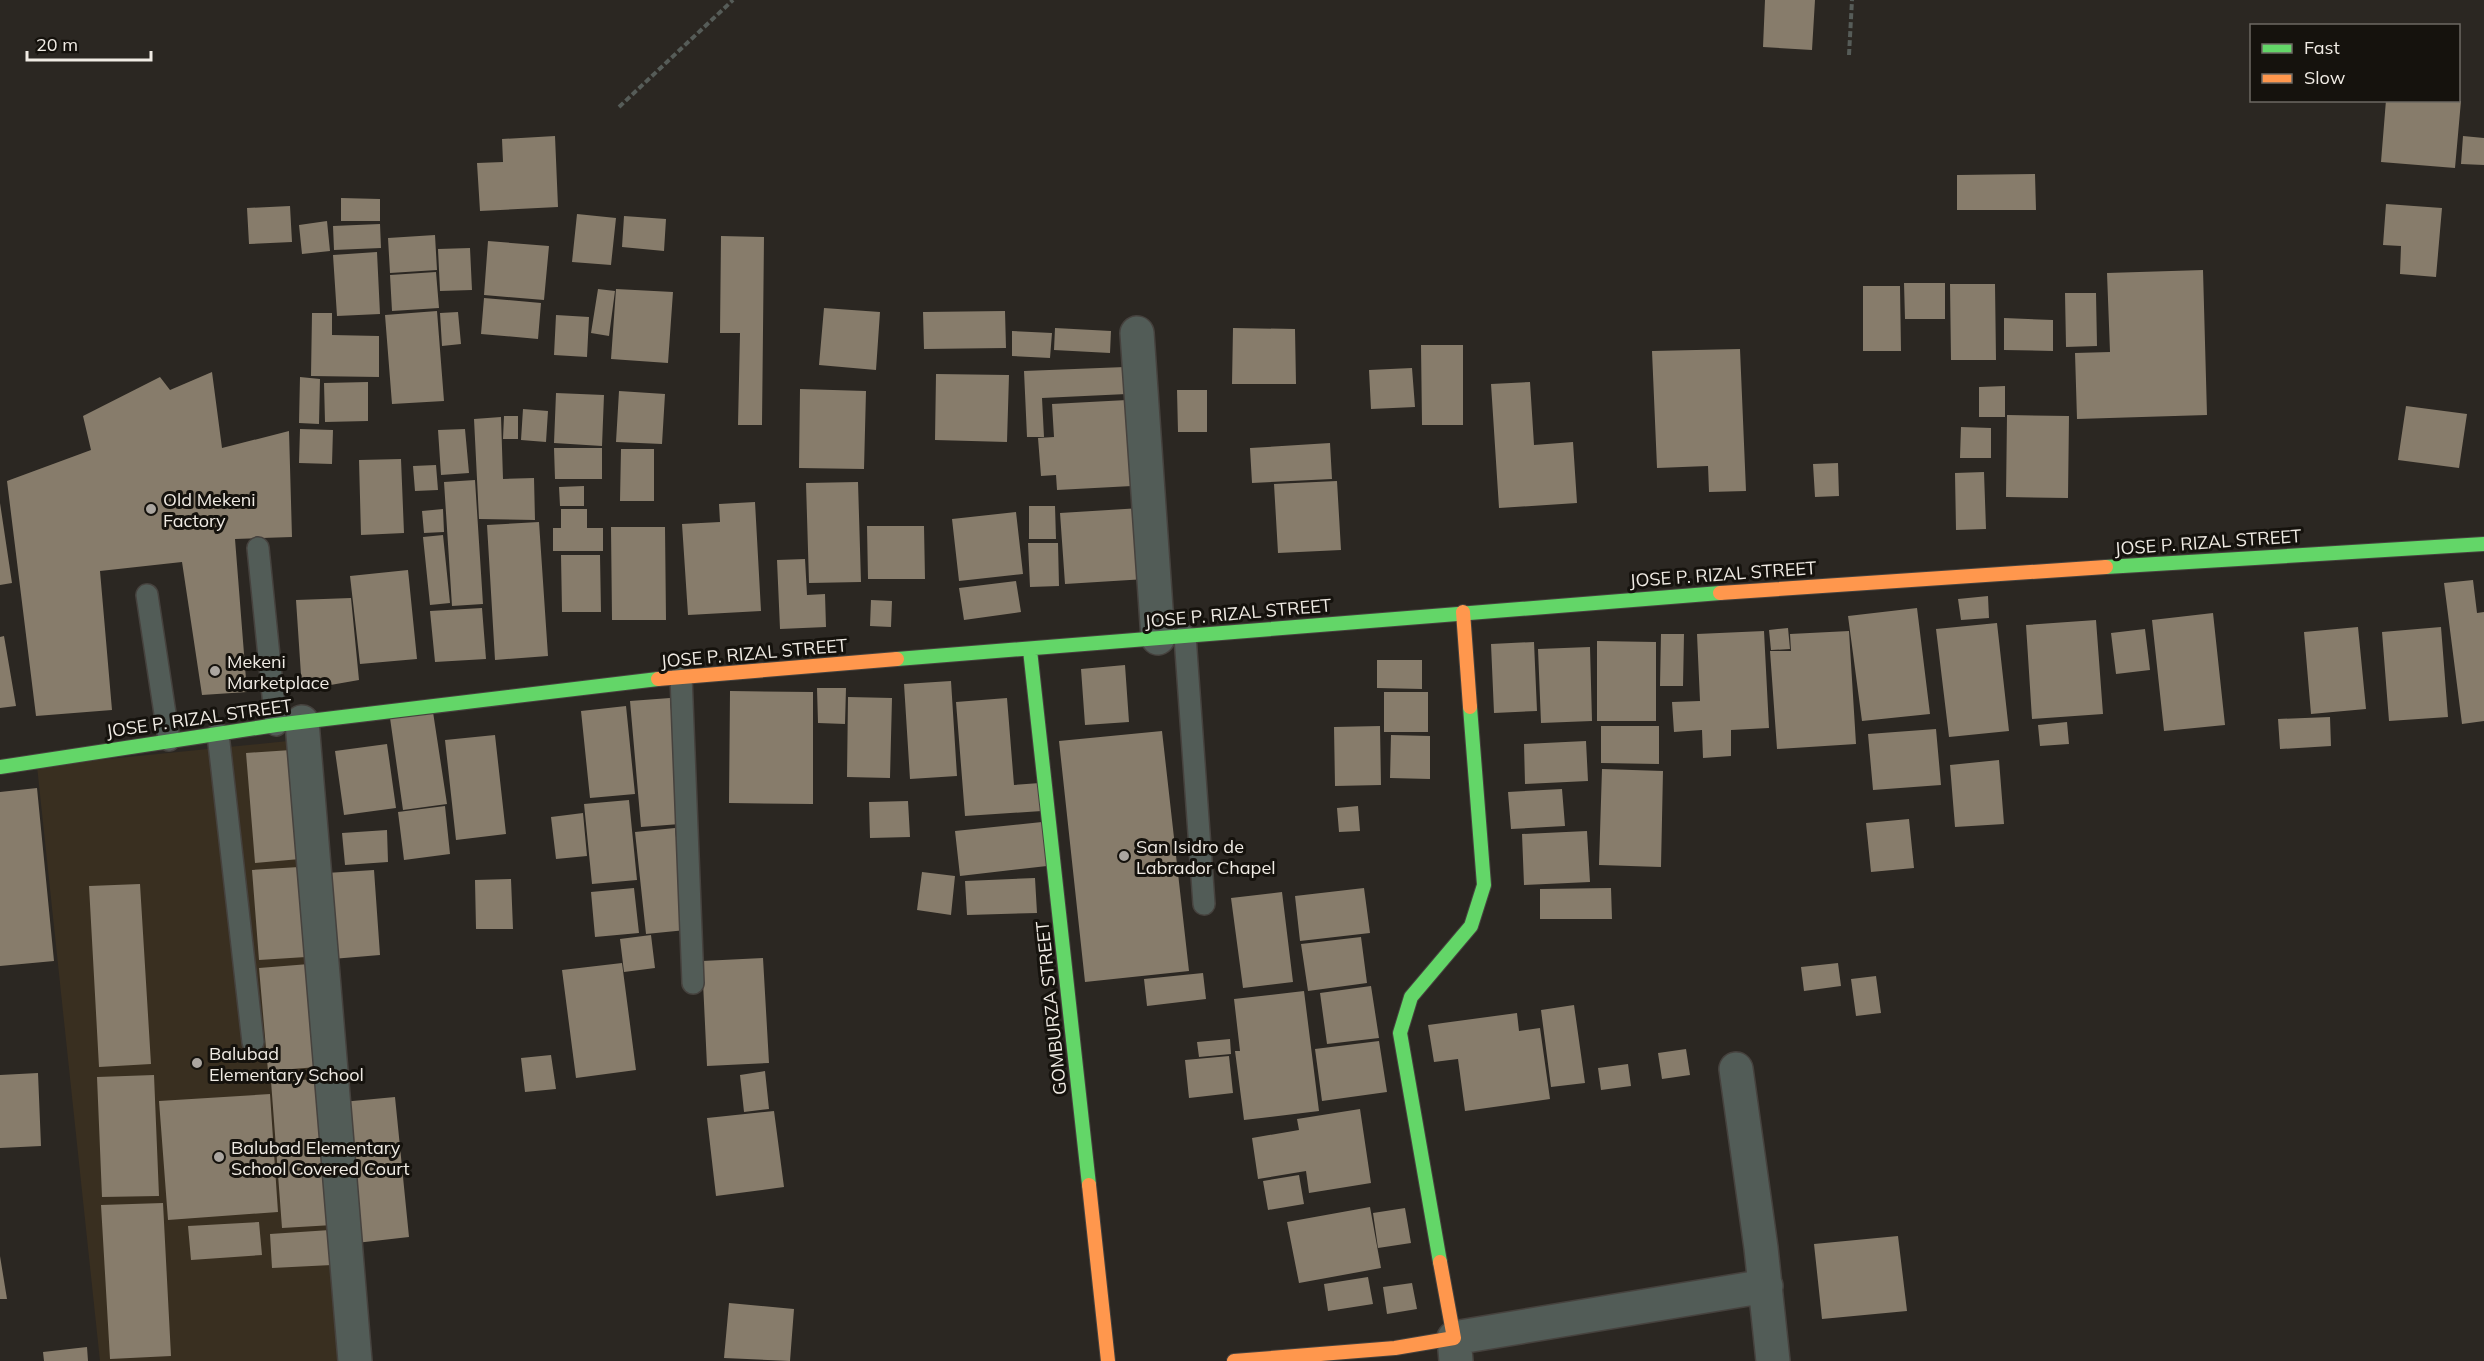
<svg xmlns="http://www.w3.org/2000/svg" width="2484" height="1361" font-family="Mulish,sans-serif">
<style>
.built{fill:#392f20}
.building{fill:#877c6b}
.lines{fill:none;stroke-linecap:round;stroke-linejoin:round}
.lane-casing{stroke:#46423e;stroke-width:24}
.street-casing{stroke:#46423e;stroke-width:36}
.fast-casing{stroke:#46423e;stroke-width:16}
.slow-casing{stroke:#46423e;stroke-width:16}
.path{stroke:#565c58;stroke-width:4;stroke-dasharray:6 3;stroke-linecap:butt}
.lane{stroke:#525c57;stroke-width:21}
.street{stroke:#525c57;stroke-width:33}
.fast{stroke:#63d668;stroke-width:14}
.slow{stroke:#ff974d;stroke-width:14}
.poi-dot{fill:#aba6a0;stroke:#15120d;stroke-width:2}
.labels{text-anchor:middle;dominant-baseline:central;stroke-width:6;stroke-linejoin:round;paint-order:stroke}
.poi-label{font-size:18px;fill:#f0ebe4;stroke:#15120d;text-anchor:start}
.street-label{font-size:18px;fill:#f0ebe4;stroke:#15120d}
</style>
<rect width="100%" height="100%" fill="#2b2722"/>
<!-- built -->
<path class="built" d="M298,740L349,1361H100L37,766Z"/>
<!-- building -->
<path class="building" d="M1765,0H1815L1812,50L1763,47Z
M2386,100L2461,101L2455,168L2381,162Z
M555,136L558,207L480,211L477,163L503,162L502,139Z
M2463,136L2484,138V165L2461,164Z
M2035,174L2036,210H1957V175Z
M341,198L380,199V221H341Z
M2386,204L2442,208L2436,277L2400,274L2401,246L2383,245Z
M290,206L292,242L249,244L247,208Z
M577,214L616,218L611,265L572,262Z
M624,216L666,219L664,251L622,247Z
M327,221L330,251L302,254L299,225Z
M380,224L381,248L334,250L333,226Z
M435,235L437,270L390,273L388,238Z
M721,236L764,237L762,425H738L740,333H720Z
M488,241L549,246L544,300L484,295Z
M470,248L472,290L440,291L438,249Z
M377,252L380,314L337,316L333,255Z
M2203,270L2207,415L2077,419L2075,353L2110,352L2107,273Z
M436,272L439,308L392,311L390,275Z
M1904,283H1945V319H1905Z
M1950,284H1995L1996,360H1951Z
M1863,286H1900L1901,351H1863Z
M598,289L615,291L609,336L591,333Z
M616,289L673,292L668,363L611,359Z
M2065,293H2096L2097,346L2066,347Z
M484,298L541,303L538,339L481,334Z
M824,308L880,312L876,370L819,365Z
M437,311L444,401L392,404L385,315Z
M1005,311L1006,348L924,349L923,312Z
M458,312L461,344L442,346L440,313Z
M312,313H332V335L379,336V377L311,376Z
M556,315L589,317L587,357L554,355Z
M2004,318L2053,320V351L2004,350Z
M1055,328L1111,331L1110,353L1054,350Z
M1233,328L1295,329L1296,384H1232Z
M1012,331L1052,333L1050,358L1012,356Z
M1421,345H1463V425H1422Z
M1740,349L1746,491L1709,492L1708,466L1657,468L1652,351Z
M1125,367L1127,394L1042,398L1044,437H1027L1024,371Z
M1412,368L1415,407L1371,409L1369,370Z
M212,372L222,448L289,431L292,537L235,539L247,692L202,695L182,562L100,571L112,710L36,716L7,481L91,450L83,416L160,377L170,390Z
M936,374L1009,375L1007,442L935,440Z
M300,377L320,379L319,424L299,423Z
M368,382V421L325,422L324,383Z
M1530,382L1534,445L1573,442L1577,503L1499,508L1491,384Z
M2005,386V417H1979V387Z
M800,389L866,391L864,469L799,468Z
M1177,390H1207V432H1178Z
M619,391L665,394L662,444L616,442Z
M556,393L604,395L602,446L554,443Z
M1127,400L1132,486L1057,490L1056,475L1041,476L1038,438L1054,437L1052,404Z
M2406,406L2467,414L2459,468L2398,460Z
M523,409L548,411L546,442L521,440Z
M2007,415L2069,416L2068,498L2006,497Z
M504,416H518V439H503Z
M501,417L503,479L534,478L535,520L479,519L474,419Z
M1961,427L1991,428V458H1960Z
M300,429L333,430L332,464L299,463Z
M465,429L469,473L441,475L438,430Z
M1330,443L1332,479L1252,483L1250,448Z
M554,448H602V479H555Z
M621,449H654V501H620Z
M401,459L404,533L361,535L359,460Z
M1838,463L1839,496L1815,497L1813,464Z
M436,465L438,490L415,491L413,466Z
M1984,472L1986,529L1956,530L1955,473Z
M475,480L483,604L452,606L444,482Z
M1337,481L1341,550L1278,553L1274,484Z
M858,482L861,582L809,583L806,483Z
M584,486V506H560L559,487Z
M755,502L761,611L688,615L682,524L720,522L719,504Z
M0,503L12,583L0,585Z
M1029,506H1055L1056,539H1029Z
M1141,508L1146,579L1065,584L1060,513Z
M443,509L444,532L424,533L422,511Z
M561,509H587V528H603V551H553V528H561Z
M1016,512L1023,574L959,581L952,519Z
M539,522L548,656L495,660L487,525Z
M867,526H924L925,579H868Z
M611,527H665L666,620H612Z
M443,535L450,603L430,605L423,537Z
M1028,543H1058L1059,586L1030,587Z
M561,555H600L601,612H562Z
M805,559L807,595L825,594L826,627L780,629L777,560Z
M408,570L417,659L360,664L350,576Z
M2473,580L2477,613L2484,612V721L2462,724L2444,583Z
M1016,581L1021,612L964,620L959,588Z
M1988,596L1989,618L1961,620L1958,599Z
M351,598L359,680L302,690L296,600Z
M871,600L892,601L891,627L870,626Z
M482,608L486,659L435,662L430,611Z
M1917,608L1930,714L1862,721L1848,616Z
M2213,613L2225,725L2164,731L2152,620Z
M2096,620L2103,714L2032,719L2026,625Z
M1997,623L2009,731L1949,737L1936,629Z
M2358,627L2366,709L2311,714L2304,632Z
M2441,627L2448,717L2389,721L2382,632Z
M1788,628L1790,649L1771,650L1769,630Z
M2145,629L2150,670L2116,674L2111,633Z
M1764,631L1769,728L1731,730V756L1703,758L1702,730L1674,732L1672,702L1700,701L1697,634Z
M1849,631L1856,744L1777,749L1770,651H1791L1790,634Z
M1661,634H1684L1683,686H1660Z
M4,636L16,706L0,708V637Z
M1597,641L1656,642V721H1597Z
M1534,642L1537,711L1494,713L1491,644Z
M1590,647L1592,721L1541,723L1538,649Z
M1377,660H1422V689L1377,688Z
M1125,665L1129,722L1085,725L1081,669Z
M951,681L957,776L910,779L904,684Z
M817,688H846L845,724L818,723Z
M730,691L813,692V804L729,803Z
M1384,692H1428V732H1384Z
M848,697L892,698L890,778L847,777Z
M670,698L680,824L641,827L630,701Z
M1007,698L1014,785L1040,783L1042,811L965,816L956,702Z
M626,706L635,794L590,798L581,711Z
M433,712L447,804L403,810L390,718Z
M2330,717L2331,746L2280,749L2278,719Z
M2067,722L2069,744L2040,746L2038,725Z
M1380,726L1381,785L1335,786L1334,727Z
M1601,726H1659V764L1601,763Z
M1936,729L1941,785L1873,790L1868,734Z
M1162,731L1189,971L1085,982L1059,741Z
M495,735L506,834L456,840L445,740Z
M1391,735L1430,736V779L1390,778Z
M1586,741L1588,781L1525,784L1524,744Z
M387,744L396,808L344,815L335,751Z
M291,750L300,859L255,863L246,753Z
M1999,760L2004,824L1955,827L1950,765Z
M1602,769L1663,771L1661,867L1599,865Z
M37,788L54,961L0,966V792Z
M1562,789L1565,826L1511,829L1508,792Z
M629,800L637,880L592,884L584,804Z
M908,801L910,837L870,838L869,802Z
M445,806L450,854L404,860L398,812Z
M1358,806L1360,831L1339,832L1337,808Z
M583,813L587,856L556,859L551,817Z
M1909,819L1914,868L1871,872L1866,823Z
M1042,822L1047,866L960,876L955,831Z
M675,828L686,930L646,934L635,832Z
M387,830L388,862L345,865L342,833Z
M1587,831L1590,882L1524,885L1522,834Z
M299,867L306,957L259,960L252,870Z
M374,870L380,955L332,959L326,873Z
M922,872L955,876L951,915L917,910Z
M1035,878L1037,913L967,915L965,881Z
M511,879L513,929H476L475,880Z
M140,884L151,1064L99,1067L89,886Z
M634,888L639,933L595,937L591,892Z
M1364,888L1370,933L1300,941L1295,896Z
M1611,888L1612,919H1540V889Z
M1282,892L1293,982L1243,988L1231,898Z
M651,935L655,968L624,972L620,939Z
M1361,937L1367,983L1308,991L1301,944Z
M763,958L769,1063L707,1066L702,961Z
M622,963L636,1070L576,1078L562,970Z
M1838,963L1841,986L1804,991L1801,967Z
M309,964L317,1067L268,1071L259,968Z
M1203,973L1206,999L1147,1006L1144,979Z
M1876,976L1881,1013L1856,1016L1851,979Z
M1371,986L1379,1038L1327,1044L1320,993Z
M1304,991L1319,1111L1244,1120L1235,1051H1240L1234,999Z
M1574,1005L1585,1083L1551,1087L1541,1010Z
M1517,1013L1519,1031L1540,1028L1550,1099L1465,1111L1458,1059L1434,1062L1428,1025Z
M1230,1039L1231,1054L1199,1057L1197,1042Z
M1379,1041L1387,1092L1322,1101L1315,1049Z
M1686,1049L1690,1075L1662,1079L1658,1053Z
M551,1055L556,1089L525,1092L521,1058Z
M1229,1056L1233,1093L1189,1098L1185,1060Z
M1628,1064L1631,1086L1601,1090L1598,1068Z
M765,1071L769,1109L744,1112L740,1075Z
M38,1073L41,1146L0,1148V1075Z
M154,1075L159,1196L102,1197L97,1077Z
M323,1079L333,1225L282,1228L271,1081Z
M270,1094L278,1212L168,1220L159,1101Z
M395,1097L409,1237L356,1243L342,1102Z
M1360,1109L1371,1183L1309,1193L1306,1171L1258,1179L1252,1138L1299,1130L1297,1119Z
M774,1111L784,1187L716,1196L707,1118Z
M1299,1175L1304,1204L1268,1210L1263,1181Z
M163,1203L171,1356L110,1359L101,1205Z
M1370,1207L1381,1268L1299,1283L1287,1222Z
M1405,1208L1411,1243L1378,1248L1373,1213Z
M259,1222L262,1255L191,1260L188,1226Z
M330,1230L332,1265L272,1268L270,1234Z
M1898,1236L1907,1311L1822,1319L1814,1244Z
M0,1256L7,1299H0Z
M1368,1277L1373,1304L1328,1311L1324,1284Z
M1412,1283L1417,1309L1387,1314L1383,1287Z
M729,1303L794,1309L790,1361L724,1358Z
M87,1347L88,1361H44L43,1352Z"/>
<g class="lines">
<defs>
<path id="lane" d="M258,548L276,725
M147,595L169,740
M1185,636L1204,904
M681,676L693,983
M218,734L253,1042"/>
<path id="street" d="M1137,333L1158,638
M302,722L355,1361
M1736,1069L1761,1248L1773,1361
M1456,1361L1454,1338L1766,1286"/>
<path id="fast" d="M2106,567L2484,544
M1030,650L1089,1185
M897,659L1720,593
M0,767L276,725L658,679
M1440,1262L1400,1033L1411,997L1471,926L1484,885L1470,707"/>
<path id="slow" d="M1720,593L2106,567
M1463,612L1470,707
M658,679L897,659
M1089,1185L1108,1361
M1234,1361L1395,1348L1454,1338L1440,1262"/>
</defs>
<!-- lane casing -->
<use href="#lane" class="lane-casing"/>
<!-- street casing -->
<use href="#street" class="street-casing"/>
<!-- fast casing -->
<use href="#fast" class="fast-casing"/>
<!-- slow casing -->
<use href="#slow" class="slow-casing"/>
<!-- path -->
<path class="path" d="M1849,55L1852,0
M619,107L733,0"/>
<!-- lane -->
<use href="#lane" class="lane"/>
<!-- street -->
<use href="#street" class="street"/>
<!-- fast -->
<use href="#fast" class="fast"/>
<!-- slow -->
<use href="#slow" class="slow"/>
</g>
<!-- markers -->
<g class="poi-dot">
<circle cx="151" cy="509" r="6"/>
<circle cx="215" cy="671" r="6"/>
<circle cx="1124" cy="856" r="6"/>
<circle cx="197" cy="1063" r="6"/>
<circle cx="219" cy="1157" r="6"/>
</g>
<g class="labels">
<!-- poi labels -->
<g class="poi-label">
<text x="163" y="499">Old Mekeni<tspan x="163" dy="21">Factory</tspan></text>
<text x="227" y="661">Mekeni<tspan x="227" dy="21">Marketplace</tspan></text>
<text x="1136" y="846">San Isidro de<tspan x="1136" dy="21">Labrador Chapel</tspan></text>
<text x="209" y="1053">Balubad<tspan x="209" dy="21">Elementary School</tspan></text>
<text x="231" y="1147">Balubad Elementary<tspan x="231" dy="21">School Covered Court</tspan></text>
</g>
<!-- street labels -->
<g class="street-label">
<text transform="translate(2208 542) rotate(-4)">JOSE P. RIZAL STREET</text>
<text transform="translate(1723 574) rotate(-4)">JOSE P. RIZAL STREET</text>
<text transform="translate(1238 613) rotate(-5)">JOSE P. RIZAL STREET</text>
<text transform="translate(754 653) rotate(-5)">JOSE P. RIZAL STREET</text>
<text transform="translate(199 718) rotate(-8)">JOSE P. RIZAL STREET</text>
<text transform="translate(1051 1008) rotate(-96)">GOMBURZA STREET</text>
</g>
</g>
<!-- legend -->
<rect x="2250" y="24" width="210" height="78" fill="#15120d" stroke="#6d6963" stroke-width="1.5"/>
<rect x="2262" y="44" width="30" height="9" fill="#63d668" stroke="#6d6963" stroke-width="1.5"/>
<text x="2304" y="54" font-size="18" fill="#f0ebe4">Fast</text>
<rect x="2262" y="74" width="30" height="9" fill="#ff974d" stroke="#6d6963" stroke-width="1.5"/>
<text x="2304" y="84" font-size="18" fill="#f0ebe4">Slow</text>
<!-- scale -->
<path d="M27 51v9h124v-9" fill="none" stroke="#f0ebe4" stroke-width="3"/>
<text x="36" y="51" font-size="18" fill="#f0ebe4" stroke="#15120d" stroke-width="4.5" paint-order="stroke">20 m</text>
</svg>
